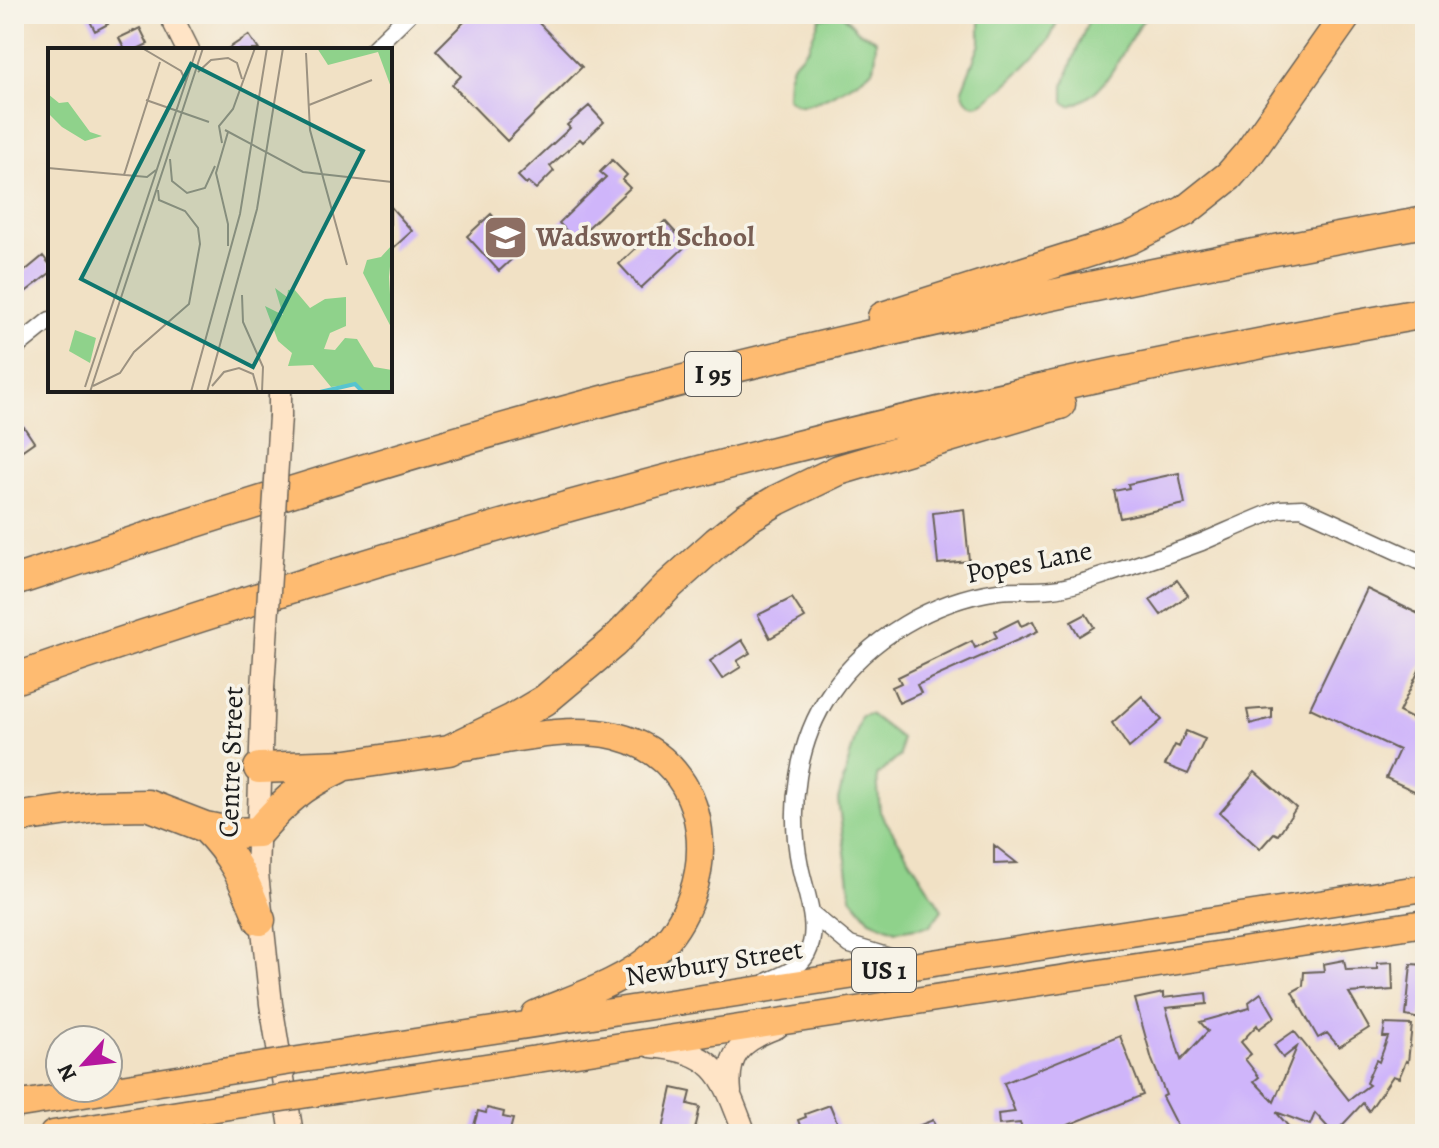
<svg xmlns="http://www.w3.org/2000/svg" width="1439" height="1148" font-family="Alegreya,serif">
<style>
.green{fill:#8fd28b;stroke:#567754;stroke-width:2}
.building{fill:#cfb5fa}
.lines{fill:none;stroke-linecap:round;stroke-linejoin:round}
.street-casing{stroke:#676157;stroke-width:19}
.secondary-casing{stroke:#676157;stroke-width:25}
.primary-casing{stroke:#676157;stroke-width:29}
.highway-casing{stroke:#676157;stroke-width:33}
.street{stroke:#fff;stroke-width:16}
.secondary{stroke:#ffe4c6;stroke-width:22}
.primary{stroke:#febb71;stroke-width:26}
.highway{stroke:#febb71;stroke-width:30}
.secondary-bridge-casing{stroke:#676157;stroke-width:25;stroke-linecap:butt}
.primary-bridge-casing{stroke:#676157;stroke-width:29;stroke-linecap:butt}
.secondary-bridge{stroke:#ffe4c6;stroke-width:22}
.primary-bridge{stroke:#febb71;stroke-width:26}
.labels{text-anchor:middle;dominant-baseline:central;stroke-width:7;stroke-linejoin:round;paint-order:stroke}
.shield{fill:#f7f3e8;stroke:#5e5c59;stroke-width:2}
.shield-label{font-size:26px;font-weight:bold;fill:#1c1c1c}
.education-label{font-size:28px;font-weight:bold;fill:#785e54;stroke:#f7f3e8;text-anchor:start}
.street-label{font-size:28px;fill:#1c1c1c;stroke:#f7f3e8}
.inset-river{fill:none;stroke:#57c4cf;stroke-width:4}
.inset-road{fill:none;stroke:#9c9281;stroke-width:2}
.view{fill:#0f766e;fill-opacity:0.15;stroke:#0f766e;stroke-width:4}
.inset-edge{fill:none;stroke:#1c1c1c;stroke-width:4}
</style>
<rect width="100%" height="100%" fill="#f7f3e8"/>
<filter id="ink" filterUnits="userSpaceOnUse"><feTurbulence type="fractalNoise" baseFrequency=".0125" numOctaves="2"/><feDisplacementMap in="SourceGraphic" scale="16" xChannelSelector="R" yChannelSelector="G"/><feConvolveMatrix kernelMatrix="1 2 1 2 8 2 1 2 1" color-interpolation-filters="sRGB"/></filter>
<filter id="wash" filterUnits="userSpaceOnUse"><feTurbulence type="fractalNoise" baseFrequency=".006" numOctaves="4" result="noise"/><feDisplacementMap in="SourceGraphic" scale="32" xChannelSelector="R" yChannelSelector="G"/><feGaussianBlur stdDeviation="1.8" result="paint"/><feColorMatrix in="noise" values="0 0 0 0 0 0 0 0 0 0 0 0 0 0 0 0 0 1.4 0 .05"/><feComposite in="paint" operator="in"/></filter>
<g filter="url(#wash)">
<rect width="100%" height="100%" fill="#f1e1c5"/>
<!-- green -->
<path class="green" d="M842,14L858,31L876,40C875,48 877,59 874,66C869,78 817,104 804,105C797,106 792,102 787,98L788,77L792,65L808,48L820,18Z
M980,14H1060C1057,22 1054,31 1050,38C1042,51 993,100 980,104C970,107 964,99 962,90L980,44Z
M1091,14H1148C1121,44 1114,92 1070,106L1064,102V86L1069,70Z
M870,714L901,738L900,756L877,776L880,812L942,910L930,926L896,931L870,920L851,897L838,800L861,716Z"/>
<g id="blocks">
<!-- building -->
<path class="building" d="M95,14H103L108,24L95,31L88,17Z
M472,14H514L519,19L525,14H530L582,67L507,141L452,85L461,76L436,50Z
M140,28L148,44L135,50H125L119,38Z
M249,35L259,50H226Z
M589,106L604,122L583,142L580,139L550,166L554,171L536,189L528,182L526,184L518,176L570,128L567,125Z
M612,160L627,175L622,180L630,188L575,240L559,223L606,177L600,172Z
M390,206L412,231L390,251Z
M491,214L523,249L499,271L467,236Z
M665,221L687,245L641,288L619,264Z
M43,256L50,265V273L19,297L14,290V280Z
M24,427L34,442L14,456V434Z
M1179,473L1185,504L1120,518L1114,491L1129,488L1128,484Z
M964,509L969,561L938,564L933,513Z
M1177,580L1188,595L1161,615L1150,600Z
M1367,589L1425,617V658L1399,712L1425,725V796L1386,778L1399,750L1310,708Z
M792,598L805,618L770,638L758,615Z
M1086,614L1094,627L1079,636L1071,622Z
M1018,620L1021,626L1033,621L1038,631L917,685L921,693L899,703L892,687L901,683L898,677L972,641L975,648L997,637L994,632Z
M742,640L750,653L737,661L741,667L722,679L710,661Z
M1142,696L1162,720L1129,748L1112,723Z
M1272,708V718L1250,724L1247,710Z
M1186,731L1205,739L1188,774L1165,765L1175,745L1179,747Z
M1255,772L1296,808L1278,835L1274,833L1260,849L1220,813Z
M994,845L1017,863L994,864Z
M1344,960L1346,970L1377,969V963L1392,962L1393,990L1349,993L1369,1028L1339,1047L1327,1033L1318,1038L1292,992L1303,986L1304,972L1324,971L1323,964Z
M1411,964L1425,965V996L1420,1019L1406,1016Z
M1163,993V998L1206,993L1207,1004L1166,1008L1181,1060L1208,1031L1200,1022L1250,1008L1249,1002L1261,993L1275,1017L1259,1029L1257,1025L1241,1042L1251,1054L1245,1059L1259,1077L1254,1081L1274,1102L1297,1047L1283,1058L1274,1045L1294,1031L1349,1100L1369,1085L1366,1083L1376,1060L1379,1062L1388,1037H1383L1385,1024L1412,1025L1408,1062L1406,1061L1399,1078L1393,1076L1369,1111L1363,1103L1334,1134L1315,1113L1310,1125L1276,1112L1295,1134H1181L1162,1097L1166,1095L1152,1060L1135,999Z
M1120,1036L1143,1095L1046,1134H1024L1020,1123L999,1125L998,1114L1015,1112L1004,1083Z
M672,1088L691,1092L688,1104L700,1107L694,1134H662Z
M830,1105L842,1134H803L798,1120L806,1117L805,1114Z
M487,1108L504,1112L503,1117L513,1119L509,1134H476L477,1130L473,1129L478,1111L486,1113Z
M933,1120L938,1134H900V1133Z"/>
</g>
</g>
<g filter="url(#ink)">
<use href="#blocks" fill-opacity="0" stroke="#676157" stroke-width="2"/>
<g class="lines">
<defs>
<path id="street" d="M372,50L409,14
M14,349L50,320
M811,913L850,945L907,962
M768,981C782,975 799,969 807,954C821,928 805,892 800,866C788,807 797,741 831,692C868,638 934,600 998,591C1016,589 1034,591 1052,589C1066,588 1080,583 1093,579C1130,567 1167,555 1202,542C1228,531 1254,519 1280,509L1302,508L1425,564"/>
<path id="secondary" d="M170,14L188,50
M280,416V390
M263,688L257,874L271,1004L292,1134
M651,1046C719,1052 723,1077 745,1134
M730,1092C726,1053 742,1040 777,1027"/>
<path id="primary" d="M464,747C512,740 567,725 616,736C717,761 723,889 655,953C623,983 574,997 535,1014
M343,1053L1425,888
M348,1088L1425,923
M14,1105L222,1072
M53,1134L229,1106"/>
<path id="highway" d="M883,317L1129,239L1185,211L1229,176L1249,153L1347,14
M14,581C204,518 395,457 588,405C864,331 1144,273 1425,222
M14,679C473,520 946,397 1425,313
M259,768L347,765L449,750L513,719L545,700L613,643L667,587L717,542L747,518L777,500L839,470L1060,404
M14,818L97,806L148,805L205,827L234,833L258,832C285,801 301,786 339,768
M205,827C236,858 244,881 260,920"/>
</defs>
<!-- street casing -->
<use href="#street" class="street-casing"/>
<!-- secondary casing -->
<use href="#secondary" class="secondary-casing"/>
<!-- primary casing -->
<use href="#primary" class="primary-casing"/>
<!-- highway casing -->
<use href="#highway" class="highway-casing"/>
<!-- street -->
<use href="#street" class="street"/>
<!-- secondary -->
<use href="#secondary" class="secondary"/>
<!-- primary -->
<use href="#primary" class="primary"/>
<!-- highway -->
<use href="#highway" class="highway"/>
<defs>
<path id="secondary-bridge" d="M263,688L280,416"/>
<path id="primary-bridge" d="M222,1072L343,1053
M229,1106L348,1088"/>
</defs>
<!-- secondary-bridge casing -->
<use href="#secondary-bridge" class="secondary-bridge-casing"/>
<!-- primary-bridge casing -->
<use href="#primary-bridge" class="primary-bridge-casing"/>
<!-- secondary-bridge -->
<use href="#secondary-bridge" class="secondary-bridge"/>
<!-- primary-bridge -->
<use href="#primary-bridge" class="primary-bridge"/>
</g>
</g>
<!-- icons -->
<defs>
<symbol id="school-square" viewBox="-11 -11 22 22"><rect x="-9" y="-9" width="18" height="18" rx="4" fill="#8d6e63" stroke="#f7f3e8"/><path d="M0-5L7-2L0 1L-7-2ZM-4 1L0 2.5L4 1V4Q0 6-4 4Z" fill="#fff"/></symbol>
</defs>
<g fill-rule="evenodd">
<use href="#school-square" x="480" y="212" width="51" height="51"/>
</g>
<g class="labels">
<!-- shield labels -->
<g class="shield">
<rect x="685" y="352" width="56" height="44" rx="6"/>
<rect x="852" y="948" width="64" height="44" rx="6"/>
</g>
<g class="shield-label">
<text x="713" y="374">I 95</text>
<text x="884" y="970">US 1</text>
</g>
<!-- education labels -->
<g class="education-label">
<text x="536" y="237">Wadsworth School</text>
</g>
<!-- street labels -->
<g class="street-label">
<text transform="translate(1029 562) rotate(-11)">Popes Lane</text>
<text transform="translate(231 762) rotate(-88)">Centre Street</text>
<text transform="translate(714 963) rotate(-9)">Newbury Street</text>
</g>
</g>
<!-- overview -->
<g transform="translate(48 48)">
<rect width="344" height="344" fill="#f1e1c5"/>
<path d="M269,0H344V42L330,4L280,17ZM0,46L11,55L20,54L42,84L54,88L37,93L14,79L0,65ZM344,197L341,229L344,281L315,225L319,212L333,209ZM227,240L239,249L240,242L246,241L262,260L277,251L298,249V278L282,285L276,301L287,302L297,290L309,291L326,319L344,322V344H316L305,336L283,339L265,317L240,318L244,305L230,293L217,258L235,267ZM27,282L48,290L42,315L21,303Z" fill="#8fd28b"/>
<path class="inset-river" d="M272,344L307,336L315,344"/>
<path class="inset-road" d="M94,0L133,23L138,34M258,5L262,82L299,217M150,24L163,12L180,10L189,15L194,31M98,52L161,74M261,57L324,32M177,82L255,124L344,134M174,95L171,78L185,61L207,0M122,111L124,133L139,145L157,140L167,118M0,120L99,129L108,122M76,127L112,14M180,198V176L168,125L180,84M194,247L195,274L215,319L214,344M45,338L72,325L86,304L141,256L152,196L150,180L137,163L111,152L110,142M164,338L176,324L191,320L205,326L210,344M37,339L149,0M42,344L155,0M143,344L192,166L219,0M159,344L209,161L235,0"/>
<path class="view" d="M143,16L315,103L205,319L33,231Z"/>
<rect width="344" height="344" class="inset-edge"/>
</g>
<!-- margin -->
<rect width="1439" height="1148" fill="none" stroke="#f7f3e8" stroke-width="48"/>
<!-- north arrow -->
<g transform="translate(84 1064) rotate(243)"><circle r="38" fill="#f7f3e8" stroke="#9f9d96" stroke-width="2"/>
<path d="M0-6L14 30L0 20L-14 30Z" fill="#b5179e"/>
<text y="-12" font-size="22" font-weight="bold" text-anchor="middle" fill="#1c1c1c">N</text>
</g>
</svg>
